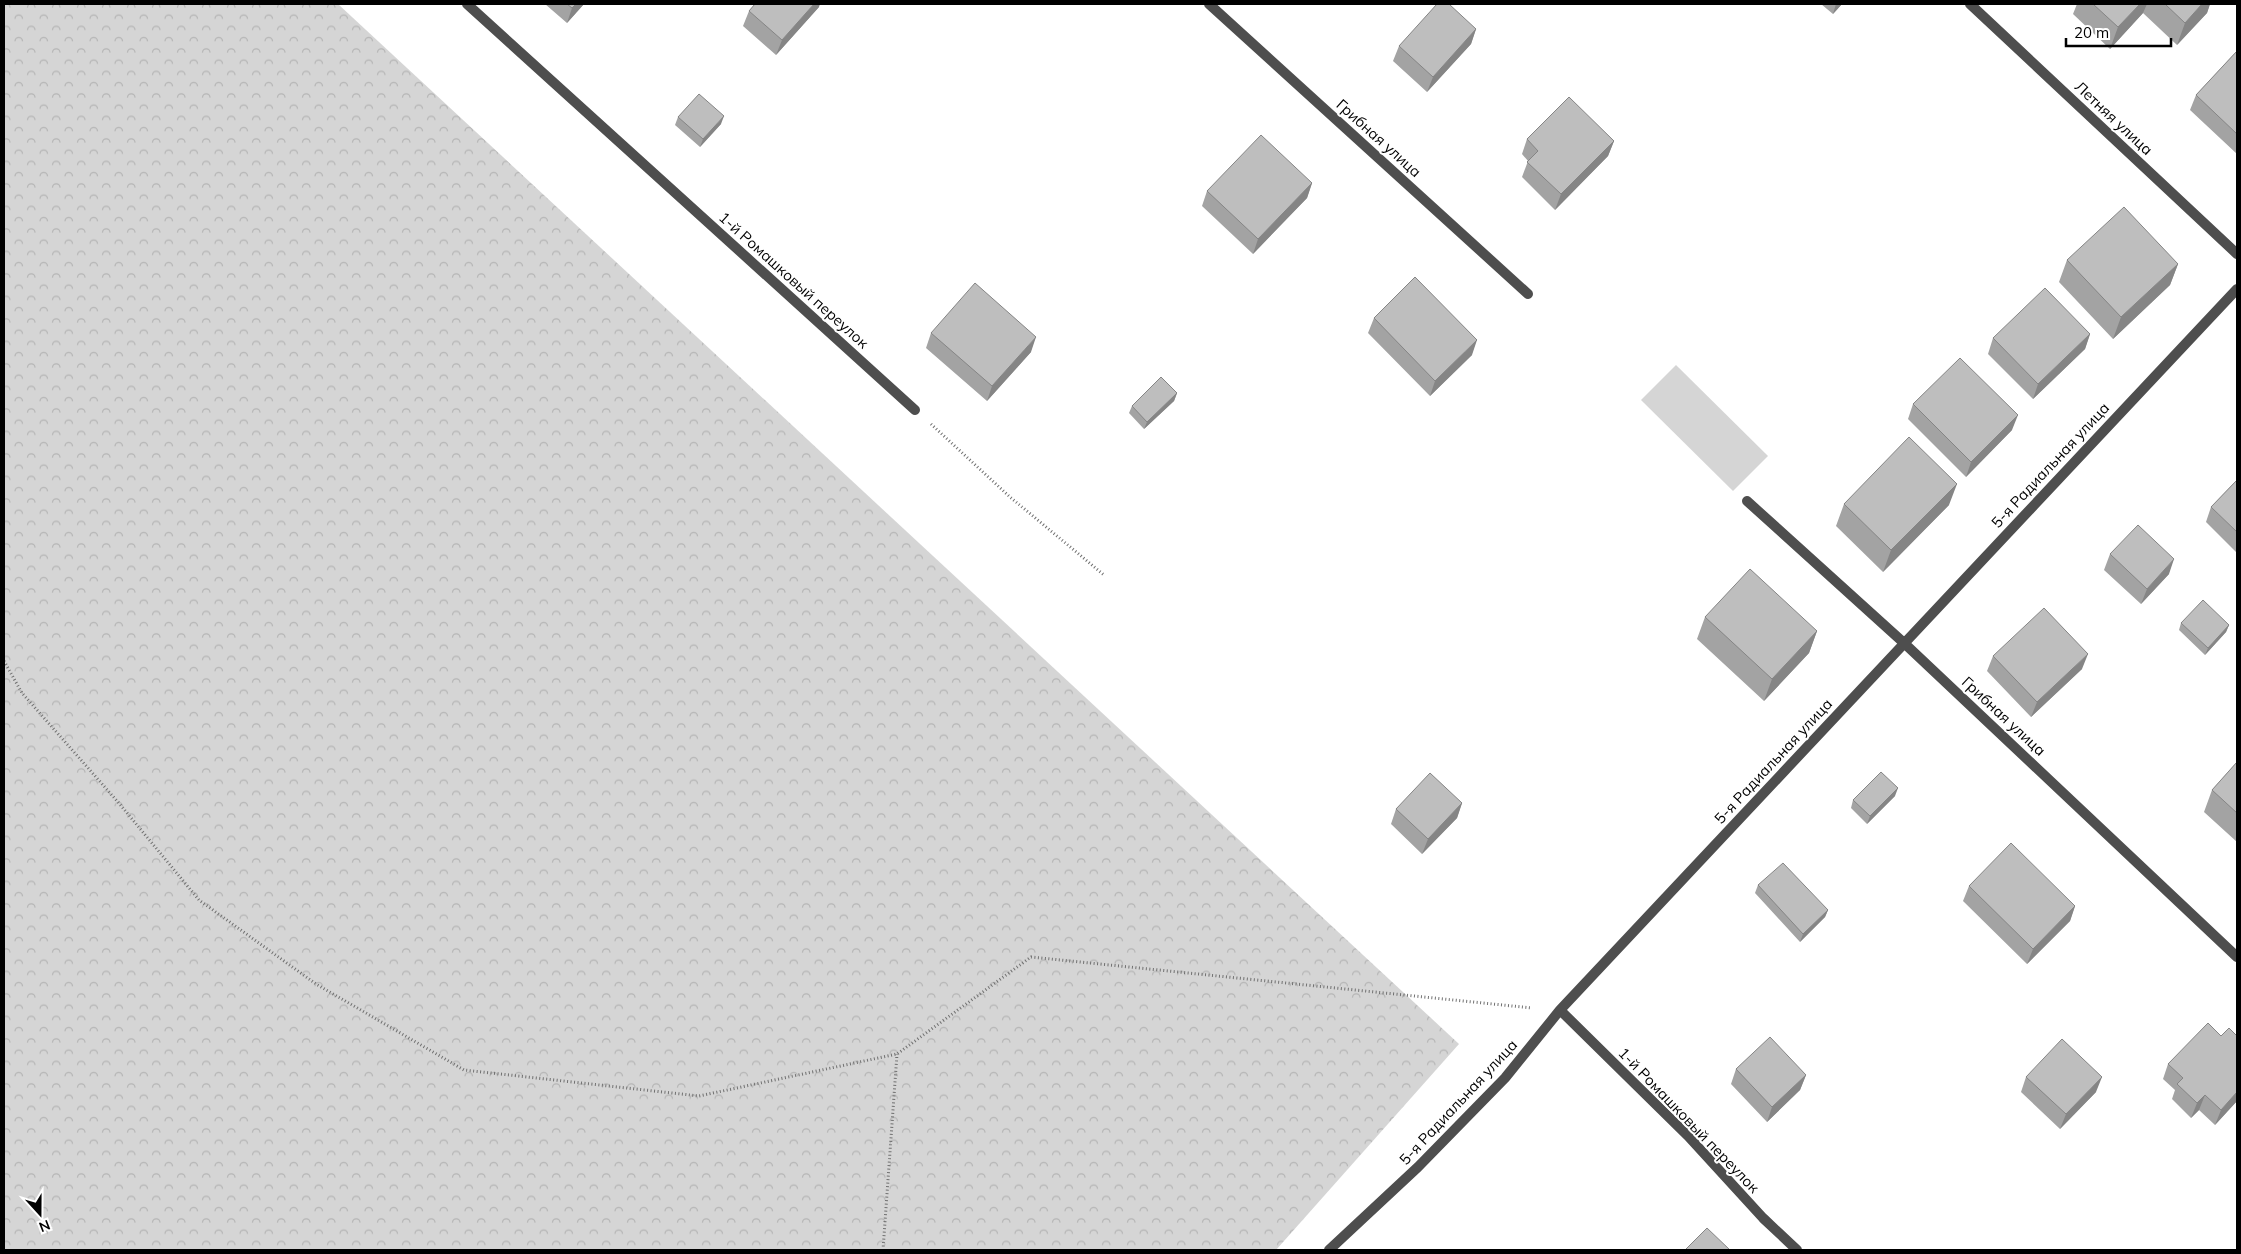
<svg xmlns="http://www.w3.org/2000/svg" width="2241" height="1254" font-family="Mulish,sans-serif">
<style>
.green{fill:#d5d5d5}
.forest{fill:url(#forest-crowns)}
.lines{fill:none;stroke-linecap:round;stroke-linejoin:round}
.path{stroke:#707070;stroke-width:3;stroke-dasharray:1 2.5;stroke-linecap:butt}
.street{stroke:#4e4e4e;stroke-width:10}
.wall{fill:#a3a3a3}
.shaded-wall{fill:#858585}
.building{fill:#bebebe;stroke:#858585}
.labels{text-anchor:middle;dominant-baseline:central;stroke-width:4;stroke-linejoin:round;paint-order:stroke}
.street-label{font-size:15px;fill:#000;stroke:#fff}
</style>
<defs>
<pattern id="forest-crowns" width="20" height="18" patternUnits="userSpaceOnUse" patternTransform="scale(1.25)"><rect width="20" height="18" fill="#d5d5d5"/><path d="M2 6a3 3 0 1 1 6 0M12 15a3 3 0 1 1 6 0" fill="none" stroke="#b5b5b5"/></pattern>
</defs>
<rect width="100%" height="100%" fill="#fff"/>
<!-- green -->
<path class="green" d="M1676,365L1768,456L1733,491L1641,400Z"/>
<!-- forest -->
<path class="forest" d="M4,4H338L1459,1044L1276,1250H4Z"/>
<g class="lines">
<!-- path -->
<path class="path" d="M931,424L1010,497L1104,575
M4,661L22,693L118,802L199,900L316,984L464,1070L699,1096L897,1054L1031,957L1532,1008
M883,1250L897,1054"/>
<!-- street -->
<path class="street" d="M467,4L915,410
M1209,4L1528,294
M1970,4L2237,254
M1747,501L1904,643L2237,957
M1560,1010L1688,1136L1763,1218L1797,1250
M1329,1250L1418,1167L1505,1078L1560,1010L2237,289"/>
</g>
<!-- wall -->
<path class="wall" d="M545,4H584L567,23Z
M1821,4H1842L1833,14Z
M2077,4H2210L2207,13L2177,45L2143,13L2110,49L2073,14Z
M819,7L776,55L743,26L749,11Z
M1476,29L1471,44L1427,92L1393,61L1399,46Z
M2237,51V154L2190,110L2196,95Z
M678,117L721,124L700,147L675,125Z
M1527,139L1614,141L1608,156L1555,210L1522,177L1528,161L1522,154Z
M1312,183L1307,198L1253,254L1202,206L1207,191Z
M2067,260L2178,264L2170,285L2113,339L2059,282Z
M1374,318L1472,355L1430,396L1368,333Z
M931,333L1031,352L987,401L926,348Z
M2090,334L2085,349L2033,399L1988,354L1993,338Z
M1177,393L1174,401L1144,429L1129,413L1132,406Z
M1913,404L2012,430L1966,477L1908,419Z
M2237,480V553L2206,522L2211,507Z
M1844,504L1949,505L1883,572L1836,526Z
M2110,554L2169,574L2141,604L2104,570Z
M1705,617L1817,631L1809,653L1764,701L1697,639Z
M2181,623L2229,625L2226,632L2205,655L2179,630Z
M1993,656L2082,669L2031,717L1987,671Z
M2237,762V842L2204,812L2212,790Z
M1895,796L1867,824L1851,808L1853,800Z
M1462,803L1457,818L1422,854L1391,824L1396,809Z
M1758,885L1828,910L1825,917L1800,942L1755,893Z
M1969,886L2075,906L2070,921L2027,964L1963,901Z
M2221,1036H2237V1101L2215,1125L2199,1110L2191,1118L2172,1099L2175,1090L2163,1079L2168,1064Z
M1736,1069L1806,1075L1800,1090L1767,1122L1731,1084Z
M2026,1077L2096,1092L2060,1129L2021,1092Z"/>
<!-- shaded-wall -->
<path class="shaded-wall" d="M576,4H584L567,23L572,8Z
M814,4H820L819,7L776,55L782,40Z
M1836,4H1842L1833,14Z
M2140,4H2147L2143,13L2110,49L2118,27Z
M2202,4H2210L2207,13L2177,45L2185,23Z
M1476,29L1471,44L1427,92L1433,77Z
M724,116L721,124L700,147L703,139Z
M1614,141L1608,156L1555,210L1561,194Z
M1312,183L1307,198L1253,254L1258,239Z
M2178,264L2170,285L2113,339L2121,317Z
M2090,334L2085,349L2033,399L2038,384Z
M1036,337L1031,352L987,401L992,386Z
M1477,340L1472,355L1430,396L1435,381Z
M1177,393L1174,401L1144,429L1147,422Z
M2018,415L2012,430L1966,477L1971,462Z
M1957,484L1949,505L1883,572L1891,550Z
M2174,559L2169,574L2141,604L2147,589Z
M2229,625L2226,632L2205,655L2208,648Z
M1817,631L1809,653L1764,701L1772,679Z
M2088,654L2082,669L2031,717L2037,702Z
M1898,788L1895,796L1867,824L1870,816Z
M1462,803L1457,818L1422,854L1428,839Z
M2075,906L2070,921L2027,964L2033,949Z
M1828,910L1825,917L1800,942L1803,934Z
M1806,1075L1800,1090L1767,1122L1772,1107Z
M2102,1077L2096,1092L2060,1129L2066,1114Z
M2237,1092V1101L2215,1125L2221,1110Z
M2205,1095L2199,1110L2191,1118L2197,1103Z"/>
<!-- building -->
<path class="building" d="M567,4H576L572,8Z
M755,4H814L782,40L749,11Z
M1437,4H1449L1476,29L1433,77L1399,46Z
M2093,4H2140L2118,27Z
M2165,4H2202L2185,23Z
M2237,51V134L2196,95Z
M699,94L724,116L703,139L678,117Z
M1569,97L1614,141L1561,194L1527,162L1538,151L1527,139Z
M1261,135L1312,183L1258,239L1207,191Z
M2124,207L2178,264L2121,317L2067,260Z
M1415,277L1477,340L1435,381L1374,318Z
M975,283L1036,337L992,386L931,333Z
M2045,288L2090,334L2038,384L1993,338Z
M1960,358L2018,415L1971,462L1913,404Z
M1161,377L1177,393L1147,422L1132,406Z
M1909,437L1957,484L1891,550L1844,504Z
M2237,480V532L2211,507Z
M2138,525L2174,559L2147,589L2110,554Z
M1750,569L1817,631L1772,679L1705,617Z
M2203,600L2229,625L2208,648L2181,623Z
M2044,608L2088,654L2037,702L1993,656Z
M2237,762V813L2212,790Z
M1881,772L1898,788L1870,816L1853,800Z
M1430,773L1462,803L1428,839L1396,809Z
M2011,843L2075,906L2033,949L1969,886Z
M1783,863L1828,910L1803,934L1758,885Z
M2208,1023L2221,1036L2229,1028L2237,1036V1092L2221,1110L2205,1095L2197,1103L2177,1084L2183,1078L2168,1064Z
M1770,1037L1806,1075L1772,1107L1736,1069Z
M2062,1039L2102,1077L2066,1114L2026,1077Z
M1707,1228L1730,1250H1685Z"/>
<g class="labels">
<!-- street labels -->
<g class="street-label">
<text transform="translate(2114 118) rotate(43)">Летняя улица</text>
<text transform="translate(1379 138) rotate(42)">Грибная улица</text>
<text transform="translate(794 280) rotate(42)">1-й Ромашковый переулок</text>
<text transform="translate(2050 465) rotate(-47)">5-я Радиальная улица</text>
<text transform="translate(2004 716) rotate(43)">Грибная улица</text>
<text transform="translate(1773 761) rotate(-47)">5-я Радиальная улица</text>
<text transform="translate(1458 1102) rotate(-47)">5-я Радиальная улица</text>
<text transform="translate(1689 1120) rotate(46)">1-й Ромашковый переулок</text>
</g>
</g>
<!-- border -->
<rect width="2241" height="1254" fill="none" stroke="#000000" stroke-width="10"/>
<!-- north arrow -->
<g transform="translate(40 1214) rotate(159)" stroke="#ffffff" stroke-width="4" paint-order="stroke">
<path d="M0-4L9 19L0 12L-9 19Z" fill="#000000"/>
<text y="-8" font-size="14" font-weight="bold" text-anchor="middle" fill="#000000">N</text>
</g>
<!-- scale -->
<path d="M2066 38v8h105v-8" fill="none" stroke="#000000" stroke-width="2.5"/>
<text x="2074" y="38" font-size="15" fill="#000000" stroke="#ffffff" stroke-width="4" paint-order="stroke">20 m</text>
</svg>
